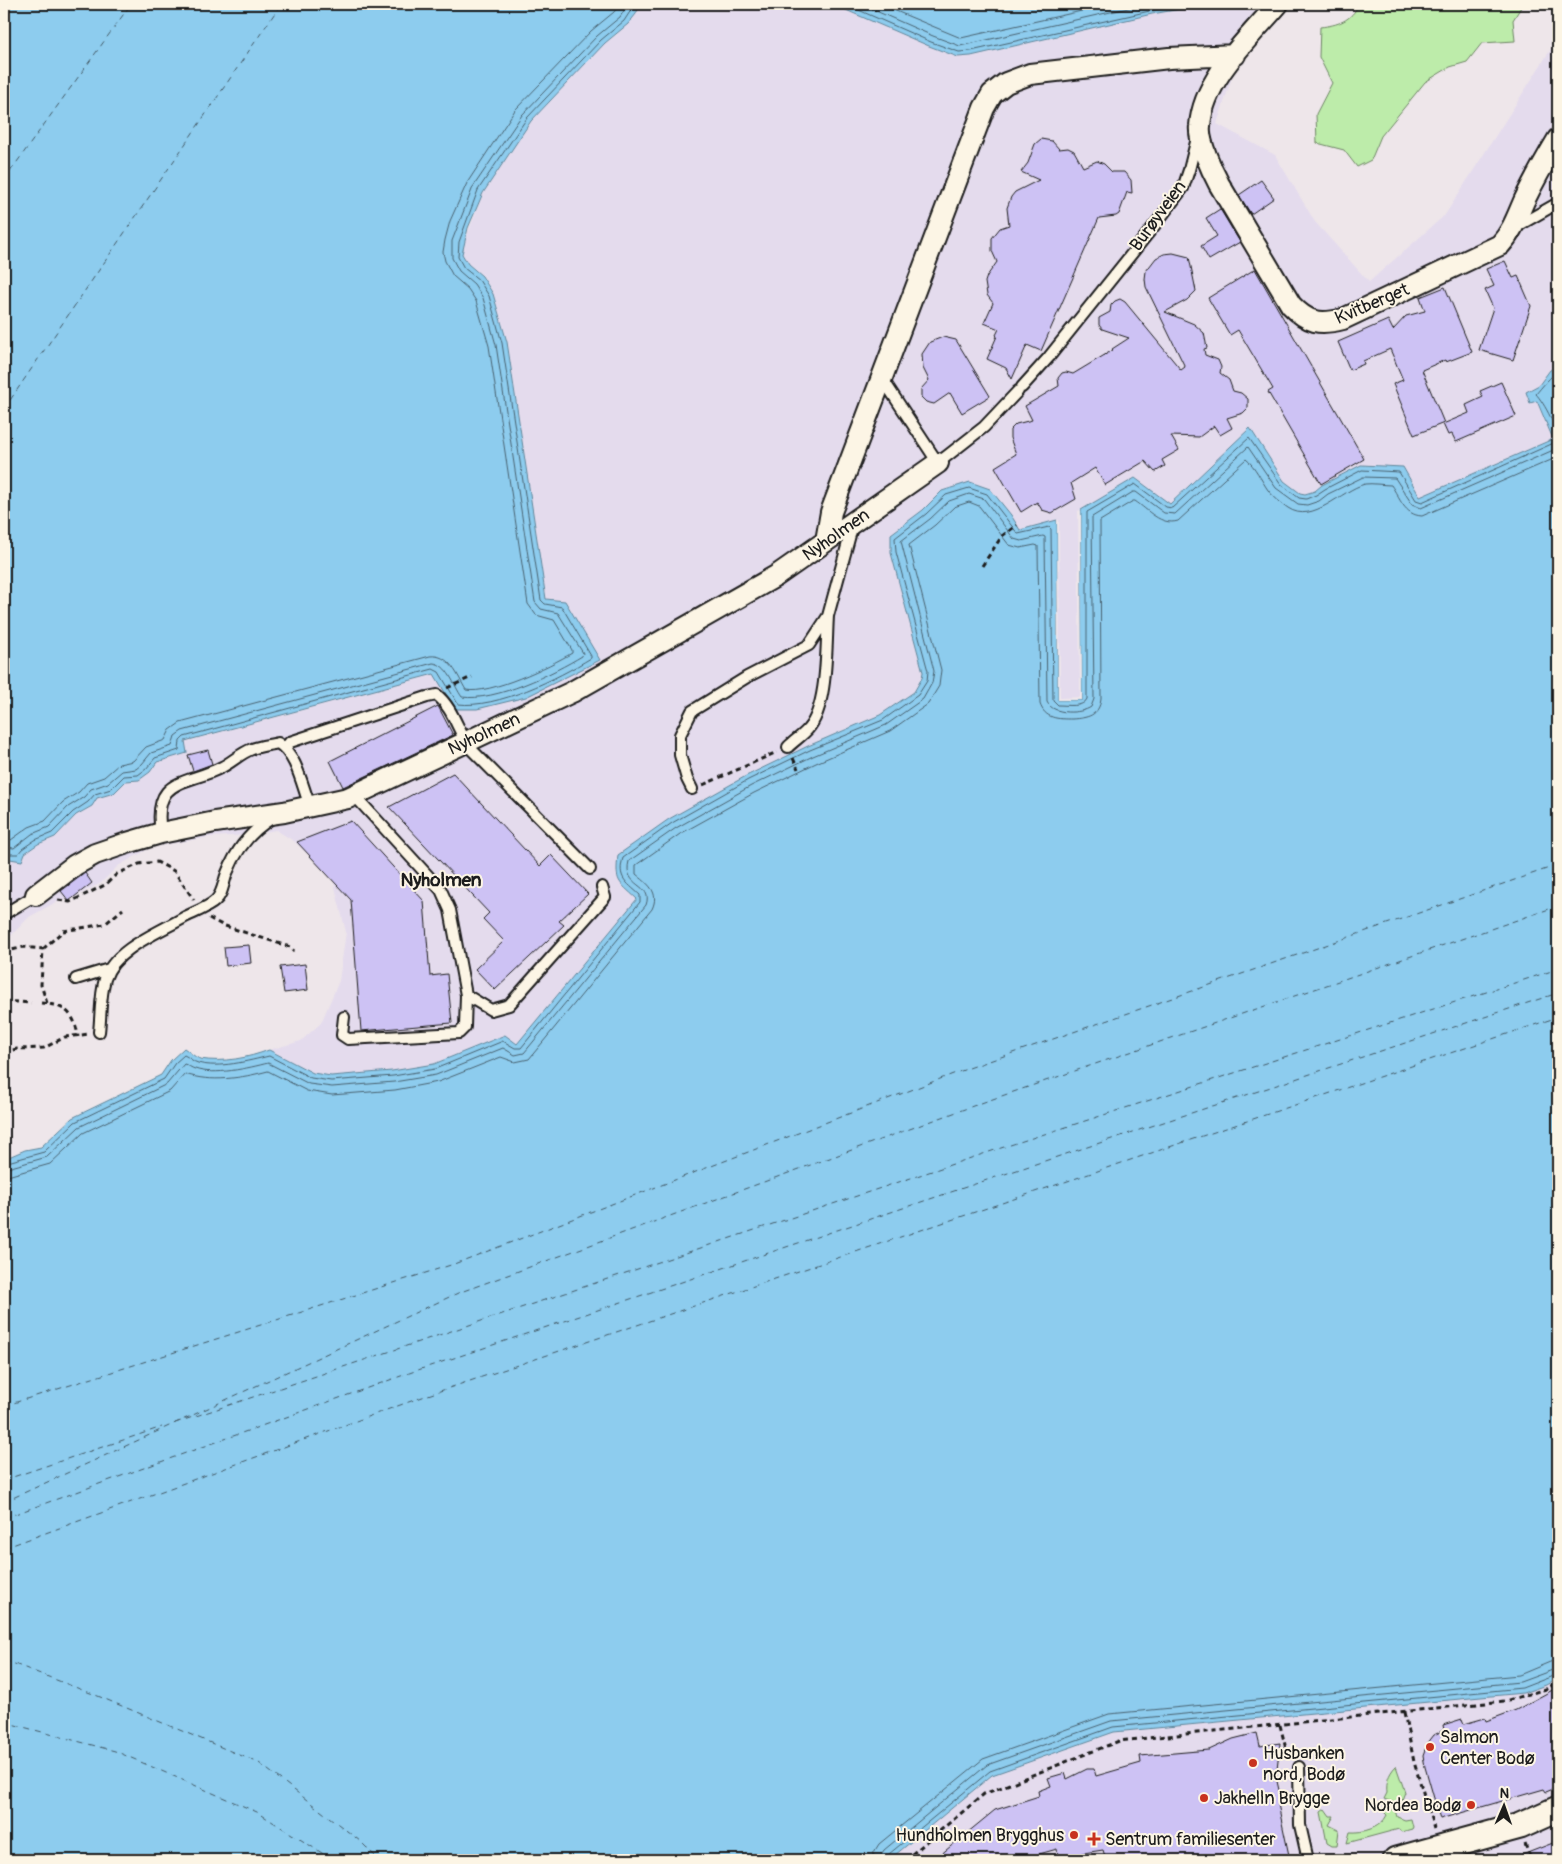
<svg xmlns="http://www.w3.org/2000/svg" width="1562" height="1864" font-family="Pangolin,sans-serif">
<style>
.built{fill:#e4dbed}
.green{fill:#bdecaa;stroke:#6c8463}
.water{fill:#8dccee;stroke:#60869a}
.pier{fill:#eee6ea}
.lines{fill:none;stroke-linecap:round;stroke-linejoin:round}
.shore{stroke:#496270;stroke-width:1}
.ferry{stroke:#445a66;stroke-width:1;stroke-dasharray:6 5;stroke-linecap:butt}
.building{fill:#cdc2f4;stroke:#1c1c1c}
.service-casing{stroke:#1c1c1c;stroke-width:14}
.minor-casing{stroke:#1c1c1c;stroke-width:24}
.tertiary-casing{stroke:#1c1c1c;stroke-width:29}
.path{stroke:#1c1c1c;stroke-width:3;stroke-dasharray:5 4;stroke-linecap:butt}
.service{stroke:#fcf5e5;stroke-width:10}
.minor{stroke:#fcf5e5;stroke-width:20}
.tertiary{stroke:#fcf5e5;stroke-width:25}
.poi-dot{fill:#c8321e;stroke:#fcf5e5;stroke-width:2}
.labels{text-anchor:middle;dominant-baseline:central;stroke-width:4;stroke-linejoin:round;paint-order:stroke}
.street-label{font-size:18px;fill:#1c1c1c;stroke:#fcf5e5}
.poi-label{font-size:18px;fill:#1c1c1c;stroke:#fcf5e5;text-anchor:start}
.neighbourhood-label{font-size:19px;font-weight:bold;fill:#1c1c1c;stroke:#fcf5e5}
</style>
<rect width="100%" height="100%" fill="#eee6ea"/>
<filter id="ink" filterUnits="userSpaceOnUse"><feTurbulence type="fractalNoise" baseFrequency=".02" numOctaves="2"/><feDisplacementMap in="SourceGraphic" scale="10" xChannelSelector="R" yChannelSelector="G"/><feConvolveMatrix kernelMatrix="1 2 1 2 8 2 1 2 1" color-interpolation-filters="sRGB"/></filter>
<g filter="url(#ink)">
<!-- built -->
<path class="built" d="M640,4H832L929,46L958,57L971,56L1152,14L1209,4H1293L1235,68L1217,124L1275,155L1315,222L1369,282L1445,215L1558,38V367L1550,370L1539,385L1537,401L1553,439L1420,497L1403,467L1361,465L1322,485L1315,491L1305,494L1300,493L1284,481L1250,429L1170,504L1135,478L1081,510L1082,700H1058L1019,530L1011,515L990,489L943,491L923,510L891,534V553L923,672L922,678L914,692L880,715L808,746L746,776L622,886L637,899L517,1044L505,1035L434,1064L392,1071L331,1076L313,1073L269,1050L301,1041L321,1023L339,981L346,932L333,879L294,841L276,830L249,835L210,837L152,847L118,866L101,883L73,898L60,900L29,917L4,943V858L22,860L24,853L38,844L55,837L76,815L92,806L97,798L114,793L126,781L139,780L150,772L157,762L187,753L184,742L435,674L546,599L507,342L493,294L483,276L468,264L462,254L464,243L483,193L531,121L605,43L616,35L636,14Z
M1558,1678V1860H889L992,1775L1115,1732L1523,1693L1546,1685Z"/>
<!-- green -->
<path class="green" d="M1359,4H1523L1513,20L1515,41L1482,43L1467,62L1450,67L1425,82L1381,136L1371,160L1357,167L1344,150L1317,143L1316,114L1332,83L1319,57L1320,27C1338,25 1351,21 1359,4Z
M1396,1766L1405,1792L1400,1805L1384,1799L1387,1793C1386,1783 1388,1774 1396,1766Z
M1385,1808L1395,1810L1397,1817L1405,1820L1411,1819L1413,1827L1412,1829L1401,1832L1399,1829L1347,1843L1350,1832C1363,1833 1381,1828 1387,1815L1383,1811Z
M1325,1809L1330,1816H1334L1329,1825L1339,1830L1337,1846H1332L1327,1843L1321,1812Z"/>
<!-- water -->
<path class="water" d="M4,4H640L636,14L628,24L605,43L531,121L483,193L468,228L462,254L468,264L482,276L493,294L507,342L546,599L565,601L600,660L526,697L477,709H455L434,674L185,741L187,753L157,762L150,772L139,780L126,781L114,793L97,798L92,806L76,815L55,837L38,844L25,853L22,861L4,858Z
M832,4H1209L1152,14L971,56L958,57L929,46Z
M1558,367V1678L1546,1685L1523,1693L1114,1732L992,1775L889,1860H4V1159L25,1150L41,1147L72,1118L161,1075L171,1060L184,1048C189,1051 194,1057 200,1059C223,1063 248,1058 269,1050L313,1073L331,1076L392,1071L434,1064L505,1035L517,1044L637,899C618,881 615,883 618,855L669,819L746,776L808,746L880,715L914,692L922,678L923,672L891,553V534L923,510L942,491L970,482L990,489L1011,515L1020,530L1057,520L1058,700H1082L1081,510L1135,478L1170,504L1250,428L1284,481L1300,493L1305,494L1315,491L1322,485L1361,465L1403,467L1420,497L1553,439L1537,401L1530,403L1526,392L1539,385L1550,370Z"/>
<!-- pier -->
<path class="pier" d="M1081,510L1082,700H1058L1057,520H1059L1060,698L1080,697L1078,511Z"/>
<g class="lines">
<!-- shore -->
<path class="shore" d="M845,4L931,42L959,52L971,51L1181,4
M860,4L933,36L960,46L1146,4
M879,4L961,38L1113,4
M4,840H11L29,827L45,821L63,802L79,792L87,783L104,777L119,764L133,761L146,747L165,740L170,730L180,723L430,656C450,654 457,675 466,690C490,695 550,666 572,653V650L554,620L536,615L528,604L489,346L476,301L468,289L453,276L445,261L443,252L445,240L450,221L467,183L515,110L591,31L614,12L620,4
M4,847L14,848L32,834L49,827L68,807L84,797L91,789L108,783L122,771L136,769L142,764L151,753L172,746L175,736L182,731L433,663C448,664 454,686 462,697C495,702 554,673 582,656L583,653L558,613L541,609L535,602L496,345L483,298L474,284L459,271L452,258V241L473,187L522,115L597,36L620,17L628,4
M4,854H18L22,849L35,840L52,833L73,812L88,802L95,794L111,789L124,776L138,775L146,769L155,758L179,750L180,741L184,737L433,669L439,672L458,704C497,709 558,678 591,658V656L562,607L545,604L541,600L502,343L489,296L479,280L464,268L458,257L459,242L478,190L527,118L601,40L624,21L635,4
M4,1163L44,1152L75,1122L164,1079L175,1063L184,1055C189,1057 193,1062 198,1063C218,1069 249,1061 269,1056L311,1078L331,1081L393,1076L435,1069L503,1041L515,1048H521L640,902V895C626,882 617,878 623,858L672,823L748,780L810,750L883,720L918,695L927,681L928,671L896,552L895,538L926,514L946,495L969,488L987,494L1018,534L1049,527L1051,529L1053,700L1058,705C1068,705 1083,708 1087,699V512L1135,484L1166,507L1172,508L1249,438L1281,484L1299,498L1306,499L1316,495L1325,489L1362,470L1399,472L1416,500L1422,502L1556,442C1561,433 1543,401 1536,394C1541,388 1552,374 1558,372
M4,1169L47,1157L79,1127L167,1084L184,1064C188,1065 191,1068 195,1069C214,1076 249,1068 268,1063L309,1084L332,1087L394,1082L436,1075L503,1048L515,1055L524,1053L646,905C654,883 622,888 629,861L676,828L751,786L813,756L886,725L923,699L932,683L934,671L901,541L930,519L949,501L969,494L984,499L1014,539L1021,541L1043,536L1045,537L1047,702C1053,715 1081,714 1091,707L1094,699L1092,517L1133,492H1136L1164,513L1175,514L1248,447L1276,488L1298,504L1307,505L1319,501L1328,494L1363,477L1395,478L1412,504L1421,508L1558,448
M4,1177L50,1164L83,1133L170,1091L185,1074C211,1083 242,1078 268,1071L307,1091L332,1095L395,1090L438,1082L501,1057L515,1062L529,1059L652,909C660,892 648,884 636,874V865L680,834L754,793L816,763L890,731L928,704L939,686L941,670L909,545L935,525L954,507L969,502L979,506L1009,545L1020,548L1035,545L1038,546L1040,704C1045,719 1058,719 1072,719C1087,718 1099,716 1101,699L1100,521L1133,501H1135C1148,510 1161,526 1178,521L1246,459C1255,466 1261,480 1268,490C1273,497 1281,503 1288,508C1313,525 1341,490 1365,484C1372,483 1384,485 1391,485C1400,498 1404,515 1422,516L1558,457
M873,1860L874,1852L879,1844L983,1759L1109,1714L1519,1675L1550,1662L1558,1660
M880,1860L881,1855L884,1850L987,1765L1111,1721L1520,1682L1558,1668
M887,1860L889,1854L990,1771L1113,1727L1522,1688L1558,1674"/>
<!-- ferry -->
<path class="ferry" d="M4,180L131,4
M4,409L281,4
M4,1406L454,1264L969,1068L1558,865
M175,1423L1004,1147L1558,969
M4,1480L162,1427
M4,1502L458,1293L984,1102L1558,906
M4,1518L415,1371L1014,1171L1558,993
M4,1548L428,1395L1558,1017
M4,1660L93,1694L259,1763L360,1841L379,1860
M4,1722L115,1751L257,1812L333,1860"/>
</g>
<!-- building -->
<path class="building" d="M1041,139L1052,141L1059,149L1068,148L1074,151L1083,167L1097,161L1104,164L1112,172H1124L1131,180L1132,193L1127,192L1119,214L1116,216L1099,218L1041,351L1027,345L1012,379L1006,368L987,359L997,336L996,335L999,329L984,323L993,303L987,295L985,282L987,276L997,262L992,251V238L1000,228L1009,225L1007,208L1011,197L1015,192L1039,180L1021,172L1028,163L1035,144Z
M1261,180L1274,198L1251,214L1239,195Z
M1220,209L1240,242L1209,260L1201,246L1217,236L1206,218Z
M1173,253L1189,257L1196,291L1187,300L1165,312L1194,324L1204,333L1207,348L1204,349L1205,355L1218,360L1221,367L1220,373L1229,380L1233,391L1241,393L1248,399V408L1243,413L1227,418L1232,428L1220,435L1214,426L1199,437L1171,436L1179,450L1162,460L1165,466L1155,472L1145,461L1105,485L1095,468L1071,483L1076,499L1052,513L1042,510L1037,502L1021,512L995,467L1016,454L1010,438V430L1016,424L1032,420L1025,406L1059,386L1058,378L1062,373L1066,372L1073,374L1113,350L1112,349L1129,338L1102,329L1099,325V318L1110,312L1111,305L1115,301L1120,299L1125,302L1181,370L1185,367L1146,287L1145,279L1146,271L1156,258L1164,254Z
M1505,261L1513,278L1518,276L1531,306L1513,360L1479,350L1493,308L1485,290L1494,286L1486,269Z
M1255,269L1364,459L1321,484L1268,392L1273,389L1238,330L1230,335L1208,298Z
M1445,287L1472,352L1446,362L1445,360L1422,370L1444,423L1414,435L1393,384L1403,380L1390,349L1363,361L1364,364L1350,370L1338,342L1388,320L1393,330L1406,316L1425,311L1420,297Z
M943,337L956,340L990,396L962,413L950,393L934,404L926,402L921,397V389L929,380L923,368L922,354L930,342Z
M1501,382L1516,416L1456,442L1452,434L1448,435L1443,424L1469,413L1466,405L1483,397L1480,391Z
M438,706L453,735L343,787L330,761Z
M208,750L212,764L193,771L188,755Z
M453,773L540,866L551,855L588,894L559,921L564,925L495,990L475,969L504,941L483,919L489,913L389,807Z
M351,821L424,901L430,976L447,974L452,1023L361,1031L351,900L297,842Z
M85,873L92,883L69,901L61,891Z
M249,945L251,963L226,966L224,947Z
M305,964L308,990L284,993L280,967Z
M1558,1687V1787L1546,1792L1544,1789L1440,1819L1425,1767L1423,1755L1427,1744L1434,1735L1444,1730L1443,1725L1462,1719L1464,1724L1485,1718L1486,1721L1516,1710Z
M1257,1733L1260,1746L1280,1743L1276,1777L1282,1803L1278,1804L1290,1860H1106L1103,1850L1058,1857L1057,1849L1018,1860H934L995,1810L1039,1796L1038,1791L1051,1786L1048,1778L1065,1773L1067,1779L1087,1769H1094L1096,1776L1141,1763L1140,1756L1209,1750L1233,1739Z
M1558,1841V1860H1512V1859Z"/>
<g class="lines">
<defs>
<path id="service" d="M1516,227L1558,203
M882,378L938,463L984,427L1018,391
M1022,387L1049,357L1158,221L1183,188L1189,170L1197,138
M788,747C794,741 802,736 808,729C828,707 826,646 828,616
M285,748L290,742L427,697L437,695C454,709 458,733 471,749L590,869
M692,789L687,779L680,755V735L692,711L747,677L809,645L828,616L853,524
M354,795L441,890L450,910L466,995L491,1010L509,1005L605,897L602,887
M161,833C152,776 186,786 222,767C232,762 241,753 252,749C260,746 270,745 278,743C297,755 302,786 310,806
M4,914L36,895
M76,979L109,969
M344,1017L342,1035L348,1039L459,1033L465,1027L466,995
M99,1032C101,1015 100,996 105,979C114,949 160,932 185,917C193,913 209,907 215,901C223,894 223,883 227,873C236,850 251,831 272,818
M1299,1767L1300,1825L1308,1860"/>
<path id="minor" d="M1278,4C1250,37 1203,79 1200,126C1198,141 1212,171 1219,184L1291,305C1308,323 1320,325 1343,319L1500,245C1512,232 1517,217 1524,201C1534,180 1546,159 1558,139
M826,541L831,512L984,108L992,94L1006,83L1030,74L1169,58L1235,55
M36,895L75,865L95,854L127,843L161,833L215,822L284,812L348,798L572,692L776,576L938,463"/>
<path id="tertiary" d="M1396,1860L1520,1826L1558,1809"/>
</defs>
<!-- service casing -->
<use href="#service" class="service-casing"/>
<!-- minor casing -->
<use href="#minor" class="minor-casing"/>
<!-- tertiary casing -->
<use href="#tertiary" class="tertiary-casing"/>
<!-- path -->
<path class="path" d="M982,566L1002,536L1017,525
M447,688L472,677
M793,758L798,769
M703,785L777,752
M58,900L70,902L105,885L117,874L139,864L157,862L174,871L194,900
M209,918L222,925L290,947L294,951
M43,949L63,931L105,924L123,909
M4,952L24,947L43,949L41,985L47,1003
M4,1001L31,1003
M41,1003C65,1005 75,1013 78,1037
M4,1052L17,1049L44,1048L65,1037L89,1034
M1404,1712L1414,1762L1434,1829
M1280,1725L1286,1749L1292,1757
M1525,1844L1531,1860
M905,1860L984,1794L1119,1741L1505,1701L1546,1689L1558,1682"/>
<!-- service -->
<use href="#service" class="service"/>
<!-- minor -->
<use href="#minor" class="minor"/>
<!-- tertiary -->
<use href="#tertiary" class="tertiary"/>
</g>
</g>
<!-- markers -->
<g class="poi-dot">
<circle cx="1430" cy="1747" r="5"/>
<circle cx="1253" cy="1763" r="5"/>
<circle cx="1204" cy="1798" r="5"/>
<circle cx="1471" cy="1805" r="5"/>
<circle cx="1074" cy="1835" r="5"/>
<path d="M1091.5 1831.5h5v5h5v5h-5v5h-5v-5h-5v-5h5z"/>
</g>
<g class="labels">
<!-- street labels -->
<g class="street-label">
<text transform="translate(1158 216) rotate(-54)">Burøyveien</text>
<text transform="translate(1372 304) rotate(-23)">Kvitberget</text>
<text transform="translate(836 535) rotate(-35)">Nyholmen</text>
<text transform="translate(484 734) rotate(-25)">Nyholmen</text>
</g>
<!-- poi labels -->
<g class="poi-label">
<text x="1440" y="1737">Salmon<tspan x="1440" dy="21">Center Bodø</tspan></text>
<text x="1263" y="1753">Husbanken<tspan x="1263" dy="21">nord, Bodø</tspan></text>
<text x="1214" y="1798">Jakhelln Brygge</text>
<text x="1461" y="1805" text-anchor="end">Nordea Bodø</text>
<text x="1064" y="1835" text-anchor="end">Hundholmen Brygghus</text>
<text x="1105" y="1839">Sentrum familiesenter</text>
</g>
<!-- neighbourhood labels -->
<g class="neighbourhood-label">
<text x="441" y="880">Nyholmen</text>
</g>
</g>
<!-- margin -->
<rect width="1562" height="1864" fill="none" stroke="#fcf5e5" stroke-width="20"/>
<rect x="10" y="10" width="1542" height="1844" fill="none" stroke="#1c1c1c" stroke-width="2" filter="url(#ink)"/>
<!-- north arrow -->
<g transform="translate(1504 1806) rotate(2)" stroke="#fcf5e5" stroke-width="4" paint-order="stroke">
<path d="M0-4L9 19L0 12L-9 19Z" fill="#1c1c1c"/>
<text y="-8" font-size="14" font-weight="bold" text-anchor="middle" fill="#1c1c1c">N</text>
</g>
</svg>
